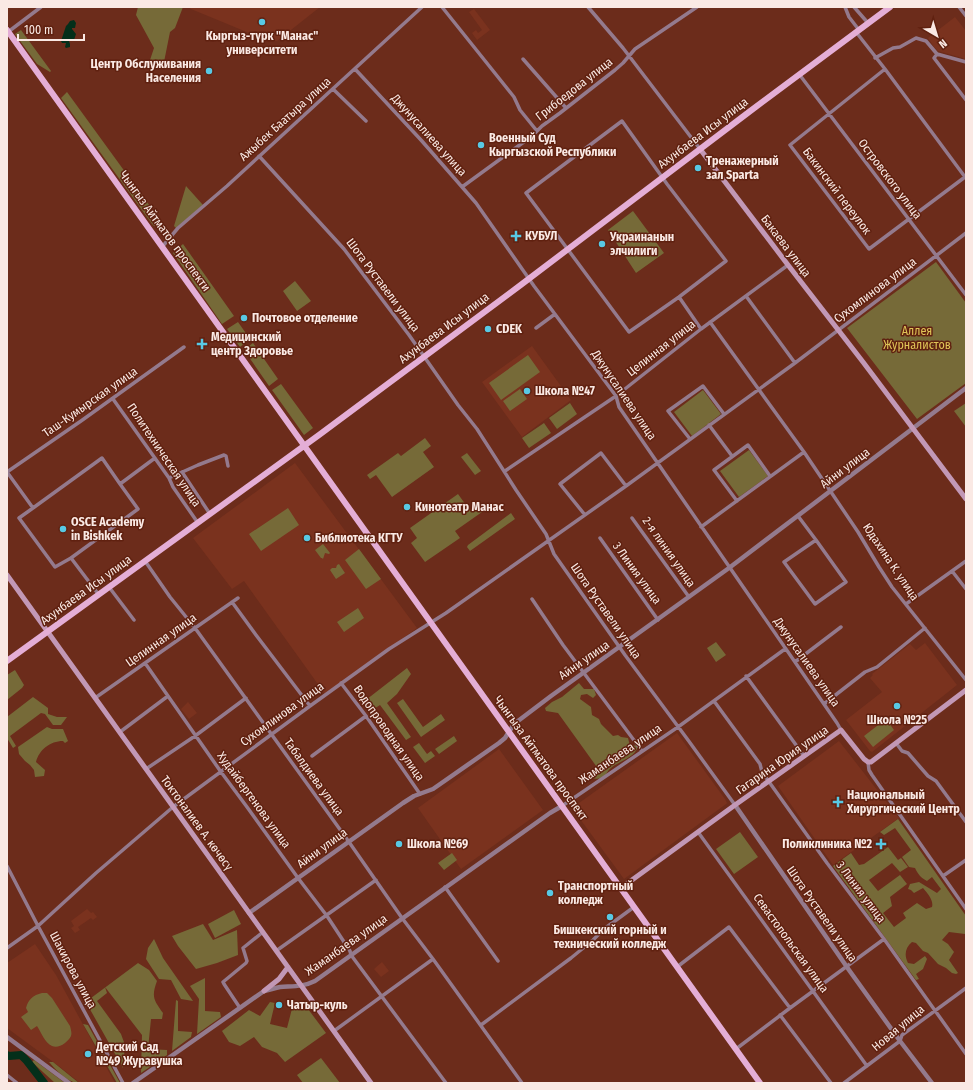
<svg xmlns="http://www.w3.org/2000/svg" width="973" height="1090" font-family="'Fira Sans Condensed',sans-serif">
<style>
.built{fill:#7a321e}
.green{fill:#766a38}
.water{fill:#042f1a}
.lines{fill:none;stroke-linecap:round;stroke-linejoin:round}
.river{stroke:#042f1a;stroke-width:8}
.minor{stroke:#947a8d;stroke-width:3.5}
.tertiary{stroke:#947a8d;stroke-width:4.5}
.secondary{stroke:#c298b6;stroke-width:5}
.primary{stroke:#e4aed6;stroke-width:6}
.poi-dot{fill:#58c9e4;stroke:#602110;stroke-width:1.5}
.labels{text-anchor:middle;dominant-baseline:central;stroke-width:3;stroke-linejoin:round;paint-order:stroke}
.poi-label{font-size:12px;font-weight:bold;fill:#fae9e4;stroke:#602110;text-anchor:start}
.street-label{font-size:12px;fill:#fae9e4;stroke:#602110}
.park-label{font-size:12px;fill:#dfc557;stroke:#602110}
</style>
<rect width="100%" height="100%" fill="#6c2c1b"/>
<!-- built -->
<path class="built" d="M188,7H320L277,41L254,35L191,9Z
M474,9L490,30L477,40L472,33L476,30L478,33L482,30L469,12Z
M955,17L966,31V59L938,51L934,47L928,38Z
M532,346L571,400L522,437L482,382Z
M295,463L417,628L325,694L244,581L232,589L193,538Z
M925,643L957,685L872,752L870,751L846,720L882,692L870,678L873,675L872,674L910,644L916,650Z
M188,702L197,713L189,719L181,709Z
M677,733L725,799L727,803L726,804L624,879L572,808Z
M839,741L899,818L833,865L778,786Z
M499,749L543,810L461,869L418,808Z
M87,909L91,913L93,912L97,917L93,920L91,918L78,927L80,930L75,933L71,928L74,926L71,921Z
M35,944L56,975L115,1083H80L60,1067L7,1028V963Z
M382,962L389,971L381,977L374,969Z"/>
<!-- green -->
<path class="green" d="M138,7H183L175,28L170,32L163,67L149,63L154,48L136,15Z
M21,30L51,71L50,72L37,64L15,34Z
M67,92L160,220L159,224L157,226H154L152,224L61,98Z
M186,186L203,205L176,228L174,226Z
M633,211L664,253L636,273L608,230Z
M183,244L234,316L222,324L173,253Z
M936,262L966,303V383L917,419L847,328Z
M295,281L311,301L297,311L283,291Z
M238,322L250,339L240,347L227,329Z
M253,343L278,379L269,386L244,350Z
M528,355L540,372L501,400L489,383Z
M281,384L313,428L304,435L272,390Z
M520,389L527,399L510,411L503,401Z
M703,390L721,414L692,436L674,412Z
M570,403L577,414L557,429L549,418Z
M966,403V427L954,411Z
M544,423L551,433L529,448L522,438Z
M425,438L431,446L423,452L434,467L392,497L376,475L370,479L367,475L398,453L401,456Z
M749,450L768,476L739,497L720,471Z
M467,453L481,471L475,475L461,457Z
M458,494L471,512L478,507L482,512L455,531L460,538L425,562L411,543L417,538L410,528Z
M288,508L299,525L261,551L249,534Z
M511,513L515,519L470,551L467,547L468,545Z
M323,544L330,553L329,554L325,553L323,559L322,558H321L315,550Z
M359,549L381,579L366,589L345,560Z
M339,564L345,573L336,579L330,570L332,568H336L337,565Z
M358,608L364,618L344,632L337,622Z
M716,642L726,655L716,662L707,648Z
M407,668L411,674L397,694L387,703L411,737L406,740L380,705L369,712L362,703Z
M15,670L24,685L22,688L7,700V675Z
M579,683L584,689H594L596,695L593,698L587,694L581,695L580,699L591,707L592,715L599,719L601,724L613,736L618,735L621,737L628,738L629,742L630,745L638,746C635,758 619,761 611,768C607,771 606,776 602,778C598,779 595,779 592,778L596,775L599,770L558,713L546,711L545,708L552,702L562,697Z
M33,697L48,708V714L57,717H67L61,725H53L45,714L41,713L10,736L16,746L13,748L7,738V717Z
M403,699L423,727L441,714L445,720L421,737L397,703Z
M886,719L894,730L873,747L864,736Z
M47,727L52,729H63L68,741L65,743L63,741C50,741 39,750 36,762L45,770L44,776L35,777L34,770L30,765L25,761L19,754L18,747Z
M454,736L457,741L439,754L435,749Z
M419,743L427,754L431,751L435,756L425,763L413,747Z
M898,819L966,916V935L965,934L949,932L942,940L948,944L954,952L949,960L958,973L956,974L952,973L946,968L938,964L928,953L923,951L916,943L912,942C905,948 904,955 908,963L914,964L925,956L927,959L923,969L916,974L919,979L916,980L833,866L851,853L859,865L864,864L888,847L898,860L901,858L908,867L900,872L892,863L869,880L878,891L900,875L907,884L890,897L892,906L883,913L894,927L906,918L903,913L917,903L926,909L932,907C934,900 927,893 923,888L914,893L911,890L908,889L910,884L919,882L937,893L941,889L932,877L927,881C921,878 918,874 915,868L909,867L902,857L911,850L895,828L884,835L880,832Z
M740,832L758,857L734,874L716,849Z
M452,853L457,860L444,870L438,863Z
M234,910L241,924L215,938L208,924Z
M203,924L213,940L237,930L238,955L217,963L196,969L178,946L172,936Z
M154,939L163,958L193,1001L181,999L171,980L159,979L146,959L148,948Z
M138,963L149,970L157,981C151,997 154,1000 163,1013L162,1019H151L148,1049L167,1050V1055L141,1073L142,1035L105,987L107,993L97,1001L121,1034L125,1045L123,1068L87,1004V1001Z
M205,978V1011L220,1012L221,1017L197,1034L199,999L190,986Z
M42,993H47L52,998L70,1026C71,1030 72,1033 71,1036C68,1042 59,1049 52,1046C45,1043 41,1032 37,1026L31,1030L21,1017L28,1012L26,1008C28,1000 33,995 42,993Z
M176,1000L178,1001V1031L192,1032L191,1037L172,1051Z
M294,1001H302L326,1033L285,1062L277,1053L262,1047L254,1037L240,1046L229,1042L222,1031L249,1010L260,1016L270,1002L275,1003L270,1024L287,1028Z
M83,1024L88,1025L120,1083H117Z
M321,1058L340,1083H303L297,1075Z
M34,1060L65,1083H55L32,1062Z
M49,1062H53L79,1083C68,1083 56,1070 49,1062Z"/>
<!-- water -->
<path class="water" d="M74,20L76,23L75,28H72V29L76,34L74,40L69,41L70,44V47L66,48L65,47L66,43H62L61,41L66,26L68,24L70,21Z"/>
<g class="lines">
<!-- river -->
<path class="river" d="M7,1055L9,1056L21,1055L27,1061L44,1083"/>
<!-- minor -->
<path class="minor" d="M442,7L514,97L520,110L537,131
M588,7L623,48L700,149
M845,7L849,17L859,30
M854,7L868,23
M959,7L966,16
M8,32L41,7
M856,32L885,69L965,177L869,249L790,145L885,69
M937,54L934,58L966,100
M875,58L893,48L900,47L916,38L926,41L937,54L966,62
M523,59L566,108
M355,69L421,140L476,203L534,286L616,396L619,407L837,723L841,730
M799,74L966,295
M333,89L366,121
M622,121L667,184L726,261L679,297L629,332L526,193Z
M259,156L344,249L409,335L458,405L477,429L516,490L546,534L554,554L625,655L688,740L735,805
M462,187L532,136L542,126L560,113L615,70L623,63L635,49L697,7
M162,247L178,228L227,186L422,7
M746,296L795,363
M679,297L701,329
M710,322L804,452L858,532L879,567L892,587L966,680
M536,328L555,314
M113,399L169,478L173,487L198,523
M709,425L732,456
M690,439L668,411L703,386L724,414
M505,471L616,396L701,329L788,265
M7,472L33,508L19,518L55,567L71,558L138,509L120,484
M7,472L81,421L184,347
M182,472L210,514
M169,478L198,465L224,455L226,456L228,466
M737,501L714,470L748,445L770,476
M33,508L102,458L120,484L155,458
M585,515L560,484L601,453L626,486
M798,516L816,540L846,582L815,604L784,562L816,540
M632,518L689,597
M701,527L804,452
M600,538L658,620
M71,558L99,595
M145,561L170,597L195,628L349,842L402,918L433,959L522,1083
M952,571L966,589
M109,587L134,620
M532,599L563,645L642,751
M232,602L256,635L310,706
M906,604L966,561
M795,662L841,627
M145,663L221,772L247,807L298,878L327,916L350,951L351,955L446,1083
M746,676L804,756
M341,683L366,716L420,794
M95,698L238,598
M714,701L760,764L762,772L827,863L884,939L966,1054
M824,704L865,672L877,667L925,628
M120,732L168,696
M896,743L902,751L908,753L928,776L936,781L966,822
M312,756L366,716
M868,762L869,770L872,775L966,909
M146,769L195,736L246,698
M562,806L678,727L785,649
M698,832L867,1066
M7,866L38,926L123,1083
M943,876L966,860
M445,887L498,961
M7,948L38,926L96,873L173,807L310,706L389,649L446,613L626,486L795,363L966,233
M276,951L376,880
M677,967L729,927L790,1008
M240,1008L224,984L223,982L246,963L247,961L243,948L263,932
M780,1015L831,1083
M481,1025L571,958L593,940L604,929L634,907
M334,1031L433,959
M736,1049L790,1008L884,939
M7,1075L17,1083
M844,1083L900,1041L902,1035L966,988"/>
<!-- tertiary -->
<path class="tertiary" d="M735,805L849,970L900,1041L932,1083
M249,913L403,803L414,796L433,789L499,743L505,738L514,724L551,696L729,568L966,388
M7,1037L69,1083
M133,1083L264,991C269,990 275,988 280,987C293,986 303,987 315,981L550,813L562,806"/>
<!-- secondary -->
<path class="secondary" d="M700,149L788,265L863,362L966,499
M7,575L371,1083
M621,888L735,805L841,730L864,759L868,762H871L966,690
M264,991L279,979L288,967"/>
<!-- primary -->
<path class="primary" d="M7,30L760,1083
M7,661L319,435L522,284L749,112L890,7"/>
</g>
<!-- markers -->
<g class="poi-dot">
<circle cx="262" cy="22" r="4"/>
<circle cx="209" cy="71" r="4"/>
<circle cx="481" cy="145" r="4"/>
<circle cx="698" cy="168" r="4"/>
<path d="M514 230h4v4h4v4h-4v4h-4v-4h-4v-4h4z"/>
<circle cx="602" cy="244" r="4"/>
<circle cx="244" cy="318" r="4"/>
<circle cx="488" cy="329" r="4"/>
<path d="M200 338h4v4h4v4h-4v4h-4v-4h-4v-4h4z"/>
<circle cx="527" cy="391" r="4"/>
<circle cx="407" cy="507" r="4"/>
<circle cx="63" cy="529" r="4"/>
<circle cx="307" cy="538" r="4"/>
<circle cx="897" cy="706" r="4"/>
<path d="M836 796h4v4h4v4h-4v4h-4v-4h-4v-4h4z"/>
<circle cx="399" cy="844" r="4"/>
<path d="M879 838h4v4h4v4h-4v4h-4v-4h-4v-4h4z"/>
<circle cx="550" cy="893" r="4"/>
<circle cx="610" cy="917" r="4"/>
<circle cx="279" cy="1005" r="4"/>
<circle cx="88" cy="1054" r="4"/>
</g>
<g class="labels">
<!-- poi labels -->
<g class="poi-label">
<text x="262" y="36" text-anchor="middle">Кыргыз-түрк "Манас"<tspan x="262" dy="14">университети</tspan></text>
<text x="201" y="64" text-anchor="end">Центр Обслуживания<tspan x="201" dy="14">Населения</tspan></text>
<text x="489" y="138">Военный Суд<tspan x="489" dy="14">Кыргызской Республики</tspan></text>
<text x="706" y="161">Тренажерный<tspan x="706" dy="14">зал Sparta</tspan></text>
<text x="525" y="236">КУБУЛ</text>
<text x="610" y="237">Украинанын<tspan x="610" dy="14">элчилиги</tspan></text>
<text x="252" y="318">Почтовое отделение</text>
<text x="496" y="329">CDEK</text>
<text x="211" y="337">Медицинский<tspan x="211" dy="14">центр Здоровье</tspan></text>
<text x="535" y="391">Школа №47</text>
<text x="415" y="507">Кинотеатр Манас</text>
<text x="71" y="522">OSCE Academy<tspan x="71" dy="14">in Bishkek</tspan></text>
<text x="315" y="538">Библиотека КГТУ</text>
<text x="897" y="720" text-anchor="middle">Школа №25</text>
<text x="847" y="795">Национальный<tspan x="847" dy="14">Хирургический Центр</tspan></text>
<text x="407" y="844">Школа №69</text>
<text x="872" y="844" text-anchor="end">Поликлиника №2</text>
<text x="558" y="886">Транспортный<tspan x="558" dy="14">колледж</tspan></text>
<text x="610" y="930" text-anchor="middle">Бишкекский горный и<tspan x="610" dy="14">технический колледж</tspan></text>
<text x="287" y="1005">Чатыр-куль</text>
<text x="96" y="1047">Детский Сад<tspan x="96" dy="14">№49 Журавушка</tspan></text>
</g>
<!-- street labels -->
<g class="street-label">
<text transform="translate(574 89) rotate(-38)">Грибоедова улица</text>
<text transform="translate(285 119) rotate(-42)">Ажыбек Баатыра улица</text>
<text transform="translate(703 133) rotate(-37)">Ахунбаева Исы улица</text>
<text transform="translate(429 135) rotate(48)">Джунусалиева улица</text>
<text transform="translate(890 179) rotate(53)">Островского улица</text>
<text transform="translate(837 191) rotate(53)">Бакинский переулок</text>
<text transform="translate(165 231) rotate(54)">Чынгыз Айтматов проспекти</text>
<text transform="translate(786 246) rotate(53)">Бакаева улица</text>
<text transform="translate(383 285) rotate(53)">Шота Руставели улица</text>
<text transform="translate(875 290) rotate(-37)">Сухомлинова улица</text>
<text transform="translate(444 328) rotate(-37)">Ахунбаева Исы улица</text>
<text transform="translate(661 348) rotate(-38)">Целинная улица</text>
<text transform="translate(624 395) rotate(56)">Джунусалиева улица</text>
<text transform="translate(90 402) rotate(-35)">Таш-Кумырская улица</text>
<text transform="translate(164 455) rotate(56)">Политехническая улица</text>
<text transform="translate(845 468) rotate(-37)">Айни улица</text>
<text transform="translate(669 552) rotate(55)">2-я линия улица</text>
<text transform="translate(891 562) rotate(56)">Юдахина К. улица</text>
<text transform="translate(637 573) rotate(54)">3 Линия улица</text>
<text transform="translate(86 590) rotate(-36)">Ахунбаева Исы улица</text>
<text transform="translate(606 611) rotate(55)">Шота Руставели улица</text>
<text transform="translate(161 640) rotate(-35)">Целинная улица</text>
<text transform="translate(584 660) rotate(-35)">Айни улица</text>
<text transform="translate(807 662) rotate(55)">Джунусалиева улица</text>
<text transform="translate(282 714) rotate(-36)">Сухомлинова улица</text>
<text transform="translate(389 733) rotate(55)">Водопроводная улица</text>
<text transform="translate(620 754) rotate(-34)">Жаманбаева улица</text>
<text transform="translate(541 758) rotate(54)">Чынгыза Айтматова проспект</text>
<text transform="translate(782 760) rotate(-35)">Гагарина Юрия улица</text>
<text transform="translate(314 777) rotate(54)">Табалдиева улица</text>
<text transform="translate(254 800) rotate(54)">Худайбергенова улица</text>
<text transform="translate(197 823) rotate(54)">Токтоналиев А. көчөсү</text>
<text transform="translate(322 848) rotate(-36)">Айни улица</text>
<text transform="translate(861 892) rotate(53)">3 Линия улица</text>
<text transform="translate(822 914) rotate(55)">Шота Руставели улица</text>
<text transform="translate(791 943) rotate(54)">Севастопольская улица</text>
<text transform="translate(346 945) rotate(-35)">Жаманбаева улица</text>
<text transform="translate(73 970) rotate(62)">Шакирова улица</text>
<text transform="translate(898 1028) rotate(-40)">Новая улица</text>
</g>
<!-- park labels -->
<g class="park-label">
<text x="917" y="331">Аллея<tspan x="917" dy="14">Журналистов</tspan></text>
</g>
</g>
<!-- border -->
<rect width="973" height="1090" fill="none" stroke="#fae9e4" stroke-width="16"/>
<!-- north arrow -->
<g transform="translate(937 36) rotate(142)" stroke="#602110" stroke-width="3" paint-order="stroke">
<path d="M0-3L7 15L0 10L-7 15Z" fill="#fae9e4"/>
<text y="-6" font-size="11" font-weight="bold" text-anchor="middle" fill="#fae9e4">N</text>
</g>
<!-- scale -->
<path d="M18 34v6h66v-6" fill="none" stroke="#fae9e4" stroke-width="2"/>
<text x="24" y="34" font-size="12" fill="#fae9e4" stroke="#602110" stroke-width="3" paint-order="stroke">100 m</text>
</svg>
